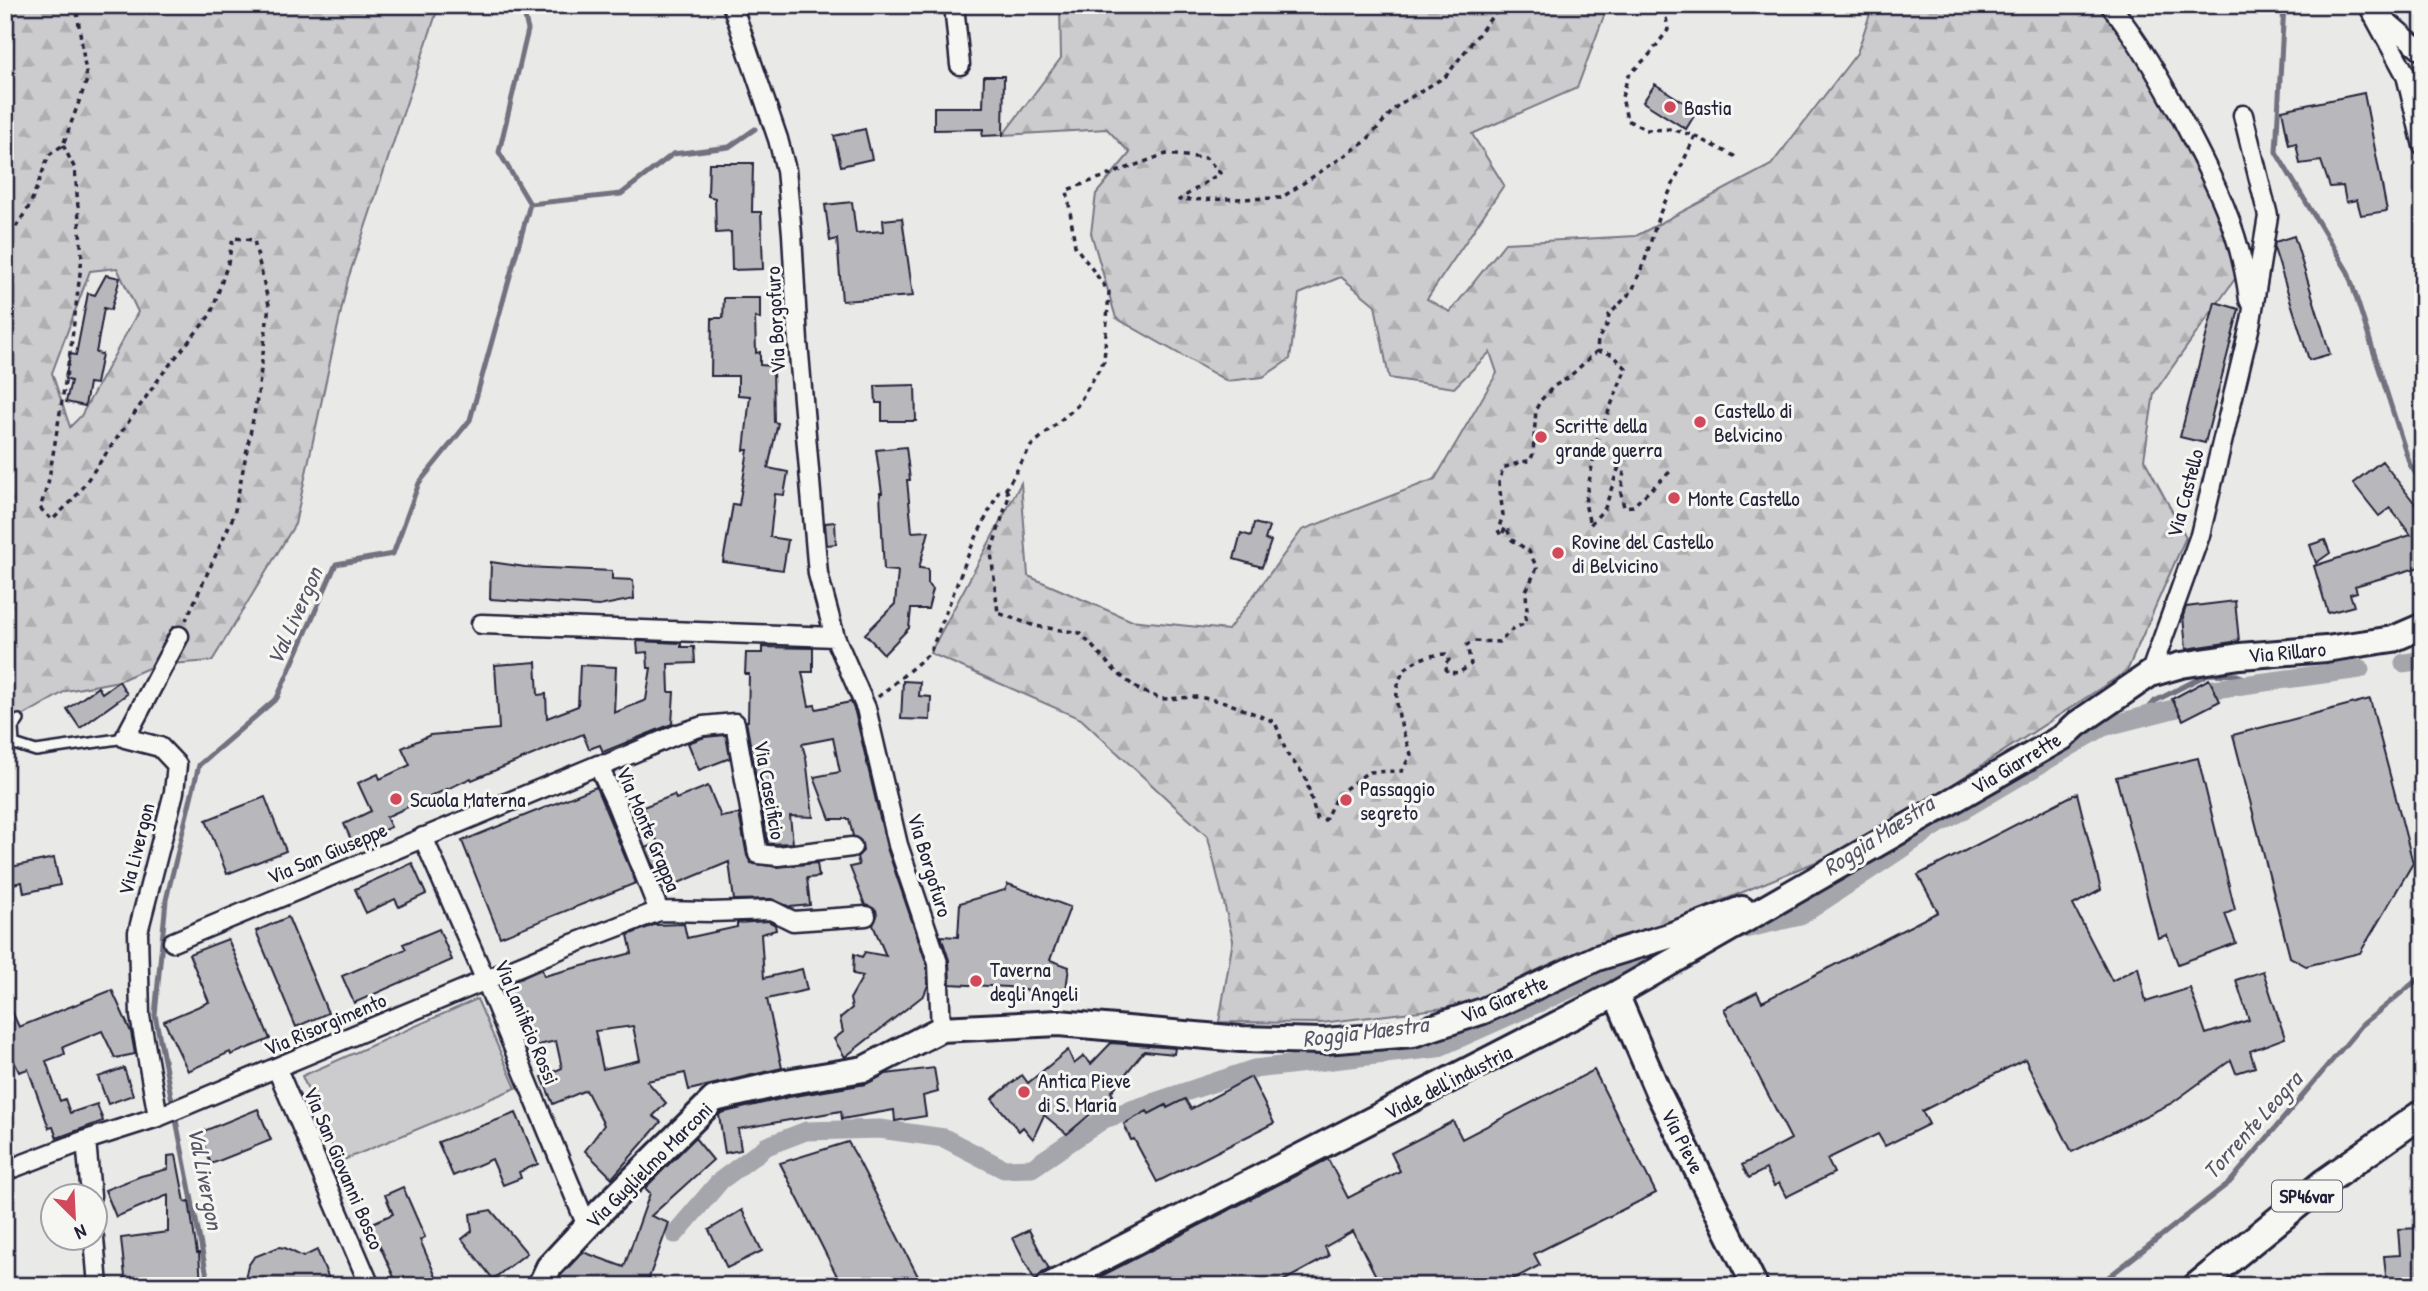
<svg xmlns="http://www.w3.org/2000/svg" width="2428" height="1291" font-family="'Patrick Hand',sans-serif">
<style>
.green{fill:#ccccce;stroke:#777784;stroke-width:2}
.forest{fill:url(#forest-firs);stroke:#777784;stroke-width:2;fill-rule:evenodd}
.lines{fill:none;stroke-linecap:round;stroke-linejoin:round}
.stream{stroke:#71717f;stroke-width:5}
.canal{stroke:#a5a5ac;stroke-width:19}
.building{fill:#b8b8bc;stroke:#22223b;stroke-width:2;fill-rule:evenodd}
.lane-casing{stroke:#22223b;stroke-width:14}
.street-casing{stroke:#22223b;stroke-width:23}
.secondary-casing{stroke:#22223b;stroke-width:30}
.primary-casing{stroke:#22223b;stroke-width:32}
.path{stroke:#22223b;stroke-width:3.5;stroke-dasharray:5 5;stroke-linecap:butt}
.lane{stroke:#f6f6f2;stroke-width:9}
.street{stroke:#f6f6f2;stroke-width:18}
.secondary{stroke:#f6f6f2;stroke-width:24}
.primary{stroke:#f6f6f2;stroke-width:26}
.poi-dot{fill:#d1495b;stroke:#f6f6f2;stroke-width:2.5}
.labels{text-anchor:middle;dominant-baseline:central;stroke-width:6;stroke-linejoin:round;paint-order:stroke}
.shield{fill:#f6f6f2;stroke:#626272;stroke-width:2}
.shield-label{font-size:19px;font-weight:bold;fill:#22223b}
.poi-label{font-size:21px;fill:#22223b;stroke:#f6f6f2;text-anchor:start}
.street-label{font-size:21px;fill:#22223b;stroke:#f6f6f2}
.water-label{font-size:23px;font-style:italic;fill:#565668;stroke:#f6f6f2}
</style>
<defs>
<pattern id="forest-firs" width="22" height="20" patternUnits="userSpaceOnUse" patternTransform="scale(1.75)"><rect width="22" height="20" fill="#ccccce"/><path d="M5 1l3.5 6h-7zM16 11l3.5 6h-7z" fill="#afafb2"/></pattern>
</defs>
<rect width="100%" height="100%" fill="#e9e9e7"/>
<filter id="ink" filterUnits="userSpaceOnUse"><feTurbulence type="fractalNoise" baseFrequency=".0143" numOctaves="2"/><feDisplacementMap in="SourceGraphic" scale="14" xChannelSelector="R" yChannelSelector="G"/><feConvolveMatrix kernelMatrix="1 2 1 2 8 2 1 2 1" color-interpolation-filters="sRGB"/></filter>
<g filter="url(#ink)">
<!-- green -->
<path class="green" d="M477,999L516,1088L339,1162L302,1076Z"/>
<!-- forest -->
<path class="forest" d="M5,5H439L348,279L295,524L212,661L155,665L119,681L66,691L5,726ZM117,268L138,312L81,416L70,427L52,373L90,271Z
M1060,5H1608L1577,88L1472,134L1504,185L1427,299L1450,312L1505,243L1636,236L1771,165L1857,53L1873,5H2110L2154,66L2242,269L2154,393L2144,459L2186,537L2127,671L1864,842L1469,1005L1321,1023L1219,1022L1233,940L1208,837L1081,719L930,653L1021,483L1028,576L1130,620L1228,630L1302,530L1435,479L1497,373L1490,352L1454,388L1389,378L1375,305L1341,277L1299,294L1290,359L1263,377L1227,381L1116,318L1091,233L1096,194L1130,153L1107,129L1003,135L1061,58Z"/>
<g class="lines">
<!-- stream -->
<path class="stream" d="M2284,5L2276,152L2348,272L2410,465L2423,484
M530,204L621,194L673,154L729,147L755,129
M2140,718L2155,701L2208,674L2237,675L2258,683
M173,1106L155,1015L166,900L199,765L277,698L336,564L393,554L419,483L470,420L530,204L499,152L528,30L522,5
M175,1115L209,1286
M2097,1286L2230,1182L2362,1025L2423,975"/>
<!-- canal -->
<path class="canal" d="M2404,663L2416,661
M2214,689L2360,669
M1736,931L1800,916L1937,825L2103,727L2177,708
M675,1234L720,1181L767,1146L806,1131L880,1129L944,1138L1004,1169L1032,1168L1104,1119L1254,1069L1437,1048L1662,948"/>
</g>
<!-- building -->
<path class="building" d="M984,76H1004L1003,135L982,136L983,129L934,130V107H983Z
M1655,84L1697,111L1686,129L1643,102Z
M2364,93L2387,211L2361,215L2357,200L2346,202L2343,186L2330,187L2321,161L2300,164L2296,143L2289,145L2282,110Z
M865,129L872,159L841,166L834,136Z
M709,163H753L752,212H761L763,269L732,270L731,232L716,233L715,198L708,196Z
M852,202L856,233L884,231L883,220L902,218L913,296L842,301L837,239L830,241L825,205Z
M2294,236L2330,354L2309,360L2274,248L2275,242Z
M106,275L120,278L111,310L104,308L96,353L102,354L96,384L89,383L85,406L66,402L71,381L65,379L70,354L76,355L88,293L95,295Z
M724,298H760V319L755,317L756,353L760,352V365L773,366L774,422L778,423L768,468L788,472L784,495L775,494L770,537L788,540L783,570L723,562L733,504L739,505L748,450H744L750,396L738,395V376H711L712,318H723Z
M2215,302L2239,309L2205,443L2180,437Z
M915,385L916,421H882V403H876L875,386Z
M906,447L910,480H907L912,532L929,531L919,568L928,569V584L933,589L928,609H911L909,628L884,654L865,634L895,604L898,571L884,570L880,493H882L876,450Z
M2382,461L2423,514V566L2355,586L2357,592L2350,594L2354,606L2328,613L2314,566L2411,535L2390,508L2379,516L2353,483Z
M835,522L836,544L827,545L825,523Z
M1254,523L1269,527L1265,540L1271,541L1262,567L1234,559L1241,533L1251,536Z
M2325,540L2330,553L2316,563L2310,545Z
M491,562L525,567L612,571V579L633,580L634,599L599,606L490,599Z
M2235,601L2239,641L2186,649L2183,616L2186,607Z
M637,641L681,643V647H694L695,663L668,664L669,692H674L672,724L603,752L600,745L589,749L583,734L472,780L471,778L386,817L391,827L353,844L344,824L371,811L358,783L378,774L380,779L410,765L402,748L430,735L499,729L495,665L536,662L538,695L546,694L547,718L578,706L580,665L616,667L614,713L646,700L651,668H648L647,652L638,653Z
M762,647L813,648V672H802L809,706L815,705L816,709L851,702L855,712L887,848L927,965L928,985L924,995L845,1057L834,1039L843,1032L840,1018L852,1008L850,999L863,976L853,974L854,954L862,957L865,952L886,956L873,925L877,916L876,910L865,905L850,867L859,865L857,857L863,851L861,841L853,836L849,819H830L814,777L840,772L833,738L802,744L806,758L813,817L790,816L793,843L768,844L746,721H748L749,674H745L746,653H762Z
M2209,679L2220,701L2183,720L2172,699Z
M119,681L127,694L80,728L67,709L98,687L102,693Z
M903,681L920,682L919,696L931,697L930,720L901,719Z
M2370,699L2413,863L2360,953L2306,966L2290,957L2233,735Z
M726,735L730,758L699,770L688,743L705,737Z
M2198,758L2235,910L2225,914L2236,943L2178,964L2167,935L2158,938L2116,777Z
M708,786L721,817L739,814L747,856L751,863L777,867L817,863L819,877L807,878L810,905L790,907L771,899L734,900L729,862L664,889L646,848L658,843L643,807L674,795L676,799Z
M596,787L636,883L500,937L462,841Z
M2077,793L2101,890L2073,905L2112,981L2138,967L2146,1002L2190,988L2206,1034L2249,1020L2236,980L2263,971L2285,1038L2250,1051L2255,1067L2236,1073L2231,1060L2172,1103L2072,1152L2025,1059L1922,1111L1929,1124L1885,1146L1878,1134L1827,1159L1834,1173L1786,1197L1779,1183L1774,1186L1766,1169L1749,1178L1742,1165L1791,1139L1724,1009L1757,992L1762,1002L1938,912L1918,875Z
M265,797L286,851L227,874L206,820Z
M54,858L60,885L24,893L22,882L9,885L6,868Z
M412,863L426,894L399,907L395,899L366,913L355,889Z
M1008,884L1070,907L1050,960L1069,967L1065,997L1008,987L950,984L949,960L941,936L958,937L960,903L1005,890Z
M288,917L328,1013L296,1027L256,931Z
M768,921L775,925L776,930L761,934L764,978L802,969L807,990L767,999L782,1068L689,1090L685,1073L647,1081L666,1103L653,1116L661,1122L612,1178L585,1151L604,1125L586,1090L553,1104L542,1077L562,1068L556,1041L529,1047L503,986L542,969L544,976L632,953L628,935L654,925L684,924L687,938L737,927V923ZM633,1026L640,1060L603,1069L595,1031Z
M439,929L452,960L354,1003L342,976L406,949L403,944Z
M228,939L270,1039L231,1055L230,1052L188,1071L164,1021L209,1002L189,954Z
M112,990L131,1032L135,1054L115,1058L102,1031L63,1047L65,1054L46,1061L60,1101L65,1099L70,1113L97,1104L103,1121L57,1138L53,1127L49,1128L28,1069L19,1072L5,1041V996L19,1027Z
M1111,1043L1175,1048L1174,1054L1144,1051L1111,1092L1113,1095L1067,1134L1044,1115L1033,1139L1023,1127L1019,1131L992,1099L1022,1075L1028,1083L1068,1050L1074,1064L1084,1056L1091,1064Z
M124,1068L133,1095L108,1104L98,1077Z
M934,1068L938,1092L923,1096L926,1116L895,1121L894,1110L842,1119L841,1111L738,1129L741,1150L725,1153L719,1115L721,1113L789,1097L866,1084L886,1074Z
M1594,1070L1656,1193L1534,1254L1540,1265L1500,1286H1381L1353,1231L1325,1247L1329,1256L1274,1286H1082L1328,1159L1348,1198L1400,1171L1391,1153L1453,1121L1462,1139Z
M1251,1077L1274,1123L1157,1182L1134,1139L1131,1140L1124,1124L1147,1111L1149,1114L1166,1105L1167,1108L1185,1099L1191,1109Z
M258,1109L271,1140L211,1164L199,1133Z
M516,1113L538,1164L519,1172L521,1178L503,1185L492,1159L453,1176L438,1142Z
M695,1138L713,1160L651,1216L669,1223L646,1286H557L561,1275L583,1252L624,1267L650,1193L645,1188Z
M848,1142L855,1154L923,1286H842L780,1163Z
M176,1155L185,1202L189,1201L197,1253H199L201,1286H126L121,1238L168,1232V1195L116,1217L105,1190L141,1176L168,1169V1156Z
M403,1187L425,1237L420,1240L440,1286H398L370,1224L393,1214L385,1195Z
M491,1210L527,1253L493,1279L462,1239L472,1231L470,1214Z
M742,1210L762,1251L727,1268L709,1230Z
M2423,1228V1286H2387L2384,1256L2400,1255L2398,1229Z
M1029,1230L1049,1269L1042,1273L1035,1281L1013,1238Z
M279,1247L285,1248L303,1257L317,1250L332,1286H243L248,1266L254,1257Z"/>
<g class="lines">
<defs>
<path id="lane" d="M19,720L13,728L14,744L36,751L125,738"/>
<path id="street" d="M732,5L778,139L786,170L792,234L798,342L818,574L835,637L866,708L898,845L938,963L941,1029
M954,5L960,65
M2110,5C2139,41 2160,79 2182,119C2214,180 2241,231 2249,300
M2368,5L2406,75L2423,146
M2375,11L2423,52
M481,624L835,637
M2150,674L2200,535L2251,321L2268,216L2243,115
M598,765L616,803L659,911
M423,837L489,988L587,1226
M173,942L598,765L607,764L678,734L703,726L735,723L758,854L778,856L852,847
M277,1069L370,1286
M158,1117L140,1016L138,932L174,792L177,765L160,747L125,738L179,636
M86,1140L91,1196
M5,1171L86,1140L158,1117L570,945L659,911L711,912L771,910L793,921L866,916
M94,1238L98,1286"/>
<path id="secondary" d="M1616,994L1658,1092L1755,1286
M540,1286L549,1267L602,1210L714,1099L786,1082L864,1069L941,1029L1059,1023L1241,1039L1324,1041L1413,1034L1483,1011L1597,958L1669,936L1742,909
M1049,1286L1616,994L2063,737L2077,724L2150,674L2181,665L2240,656L2326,649L2393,639L2423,626"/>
<path id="primary" d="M2197,1286L2325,1182L2423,1113"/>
</defs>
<!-- lane casing -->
<use href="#lane" class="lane-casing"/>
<!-- street casing -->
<use href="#street" class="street-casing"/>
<!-- secondary casing -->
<use href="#secondary" class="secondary-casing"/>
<!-- primary casing -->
<use href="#primary" class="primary-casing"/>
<!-- path -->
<path class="path" d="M1654,5L1665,10L1668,30L1650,54L1628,76L1622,97L1627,120L1647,130L1671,129L1695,136L1659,215L1645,260L1632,291L1609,315L1607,325L1598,339L1597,351L1612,354L1626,368L1597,440L1585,503L1590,525L1605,508L1618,469L1624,471L1621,494L1624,507L1633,506L1673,469
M1695,136L1736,157
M63,145L75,169L82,257L71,347L48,484L40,508L52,520L74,499L163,373L211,314L228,263L233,238L254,240L269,305L258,394L234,515L186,620
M5,244L30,205L49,155L63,145L87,80L76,5
M1006,489L1009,496L991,552L998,613L1035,626L1080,633L1116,672L1139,690L1162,699L1198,697L1225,702L1275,722L1287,754L1305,776L1317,819L1325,820L1337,795L1368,772L1402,771L1411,754C1394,710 1380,658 1445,654L1449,660L1445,664L1447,672L1459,673L1471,664L1467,645L1474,641L1499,642L1514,628L1524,624L1527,612L1526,591L1537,568L1529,551L1512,540L1506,527L1501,536L1498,530L1503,515L1499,483L1503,468C1509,466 1525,460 1530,461L1533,454L1536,409L1541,400L1554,386L1568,378L1597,351
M878,697L930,653L971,548L999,491L1006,489L1031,446L1077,406L1104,361L1109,292L1075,246L1067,190L1166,154L1206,158L1220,173L1179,200L1281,198L1365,142L1398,105L1446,76L1494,14L1520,5"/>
<!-- lane -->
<use href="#lane" class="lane"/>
<!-- street -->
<use href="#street" class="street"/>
<!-- secondary -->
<use href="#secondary" class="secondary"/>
<!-- primary -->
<use href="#primary" class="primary"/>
</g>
</g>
<!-- markers -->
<g class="poi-dot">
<circle cx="1670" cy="107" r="7"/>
<circle cx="1700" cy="422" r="7"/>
<circle cx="1541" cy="437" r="7"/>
<circle cx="1674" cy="498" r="7"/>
<circle cx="1558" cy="553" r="7"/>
<circle cx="396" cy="799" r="7"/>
<circle cx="1346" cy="800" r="7"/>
<circle cx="976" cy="981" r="7"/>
<circle cx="1024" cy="1092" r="7"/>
</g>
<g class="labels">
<!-- shield labels -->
<rect class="shield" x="2272" y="1180.5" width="70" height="31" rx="5"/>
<g class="shield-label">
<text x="2307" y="1196">SP46var</text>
</g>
<!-- poi labels -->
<g class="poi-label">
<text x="1684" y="107">Bastia</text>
<text x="1714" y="410">Castello di<tspan x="1714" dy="24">Belvicino</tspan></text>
<text x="1555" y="425">Scritte della<tspan x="1555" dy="24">grande guerra</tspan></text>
<text x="1688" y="498">Monte Castello</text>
<text x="1572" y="541">Rovine del Castello<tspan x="1572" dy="24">di Belvicino</tspan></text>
<text x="1360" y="788">Passaggio<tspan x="1360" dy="24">segreto</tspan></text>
<text x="410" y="799">Scuola Materna</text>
<text x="990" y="969">Taverna<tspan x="990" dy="24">degli Angeli</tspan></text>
<text x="1038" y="1080">Antica Pieve<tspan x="1038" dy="24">di S. Maria</tspan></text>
</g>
<!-- street labels -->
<g class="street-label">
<text transform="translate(775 320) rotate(-93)">Via Borgofuro</text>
<text transform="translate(2185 493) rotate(-75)">Via Castello</text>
<text transform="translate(2287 652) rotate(-5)">Via Rillaro</text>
<text transform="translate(2016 763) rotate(-31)">Via Giarrette</text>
<text transform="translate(770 790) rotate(80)">Via Caseificio</text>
<text transform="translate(649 829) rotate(67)">Via Monte Grappa</text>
<text transform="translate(136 849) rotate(-76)">Via Livergon</text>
<text transform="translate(327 853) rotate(-23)">Via San Giuseppe</text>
<text transform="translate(930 865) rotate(73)">Via Borgofuro</text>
<text transform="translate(1504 999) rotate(-23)">Via Giarette</text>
<text transform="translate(527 1022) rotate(67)">Via Lanificio Rossi</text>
<text transform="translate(325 1024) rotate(-23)">Via Risorgimento</text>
<text transform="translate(1448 1082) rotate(-27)">Viale dell'industria</text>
<text transform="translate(1683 1141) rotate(63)">Via Pieve</text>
<text transform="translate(649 1165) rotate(-45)">Via Guglielmo Marconi</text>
<text transform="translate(344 1168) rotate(67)">Via San Giovanni Bosco</text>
</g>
<!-- water labels -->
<g class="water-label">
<text transform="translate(294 616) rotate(-66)">Val Livergon</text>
<text transform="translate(1878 835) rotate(-33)">Roggia Maestra</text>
<text transform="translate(1365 1031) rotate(-7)">Roggia Maestra</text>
<text transform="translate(2252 1125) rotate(-48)">Torrente Leogra</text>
<text transform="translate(206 1178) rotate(79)">Val Livergon</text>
</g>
</g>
<!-- margin -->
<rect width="2428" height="1291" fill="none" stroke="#f6f6f2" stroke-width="28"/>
<rect x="14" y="14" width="2400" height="1263" fill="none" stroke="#22223b" stroke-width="2.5" filter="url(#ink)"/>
<!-- north arrow -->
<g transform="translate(74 1217) rotate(156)"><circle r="33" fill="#f6f6f2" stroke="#a1a1a9" stroke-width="2"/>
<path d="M0-5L12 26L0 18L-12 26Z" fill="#d1495b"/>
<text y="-10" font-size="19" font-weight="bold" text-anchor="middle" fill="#22223b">N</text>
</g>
</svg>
